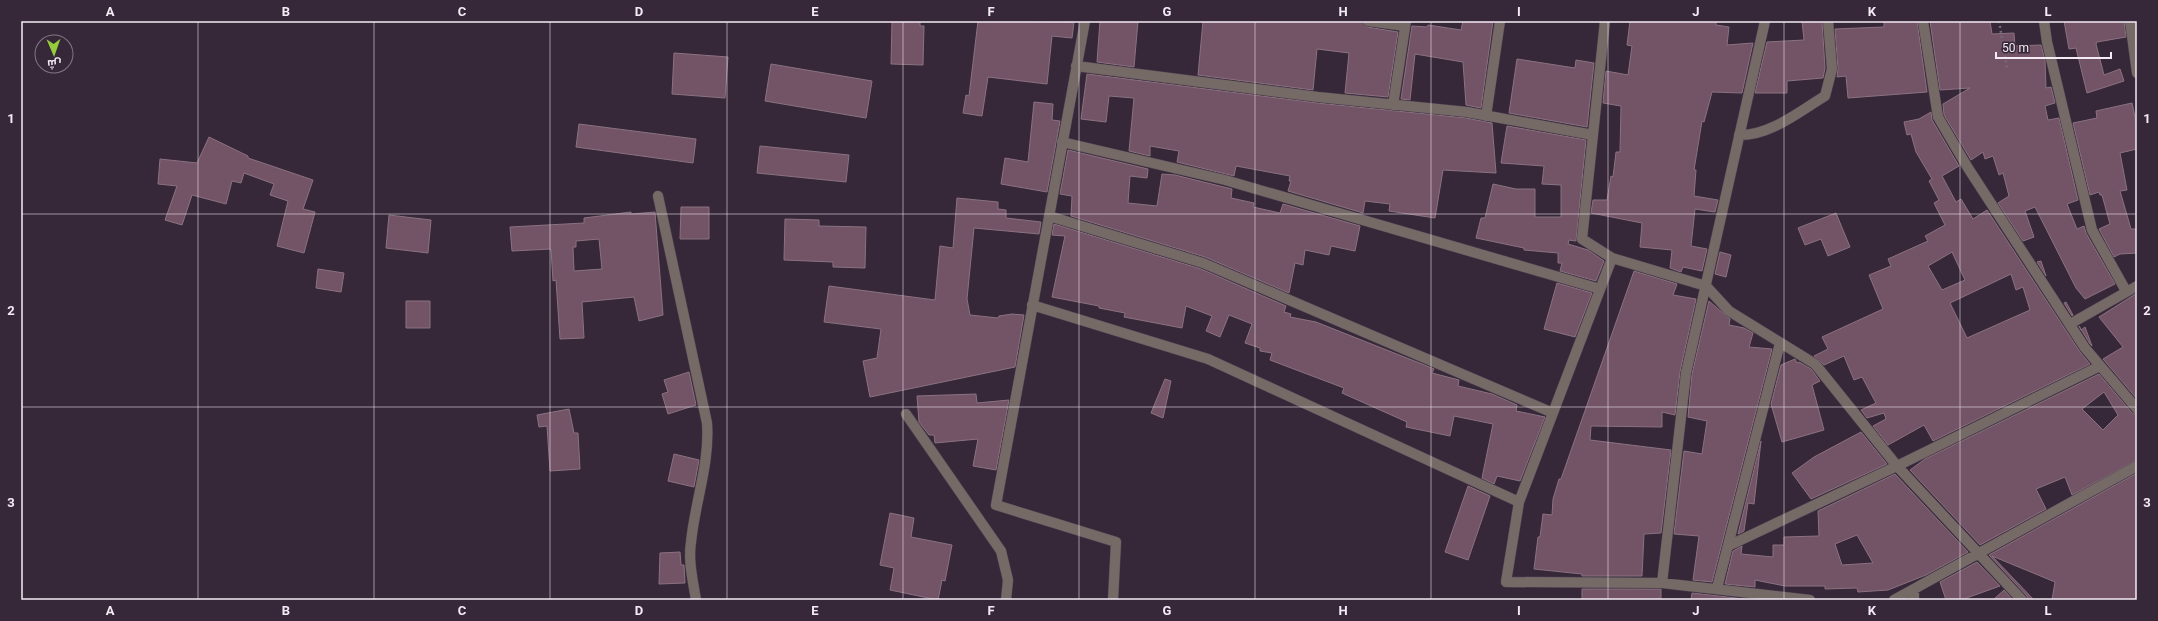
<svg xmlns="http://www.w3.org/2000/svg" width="2158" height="621" font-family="Roboto,Cairo,sans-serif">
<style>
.building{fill:#735466;stroke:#8a7280;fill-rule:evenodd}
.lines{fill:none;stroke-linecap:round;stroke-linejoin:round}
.street-casing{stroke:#514353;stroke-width:11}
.path{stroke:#766978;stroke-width:2.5;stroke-dasharray:2 3;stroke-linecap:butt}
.street{stroke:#766a67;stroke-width:10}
.grid{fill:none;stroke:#f4ebf6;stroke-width:1;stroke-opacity:0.55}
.neatline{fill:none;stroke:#f4ebf6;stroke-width:1.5}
.grid-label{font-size:13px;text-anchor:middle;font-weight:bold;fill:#f4ebf6}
</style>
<rect width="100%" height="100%" fill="#372839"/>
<!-- building -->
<path class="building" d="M892,21H920V26H924L923,65L891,64Z
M978,21L1074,22L1072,38L1052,36L1047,84L988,77L982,116L963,113L966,95L969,96Z
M1100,21H1138L1134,67L1097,62Z
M1203,21H1362L1367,27L1398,32L1388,97L1345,93L1349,53L1317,49L1313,90L1198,75Z
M1463,21H1493L1481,108L1466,105L1463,62L1415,54L1410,100L1401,99L1412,26L1427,27L1428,25L1461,30Z
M1630,21H1716V25L1729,27L1727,45L1753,43L1742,93L1712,92L1704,122L1702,121L1694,170H1696L1694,196L1718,200L1715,212L1695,209L1691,246L1707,249L1702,271L1683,267L1681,272L1670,268L1672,250L1640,247L1642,223L1591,213L1593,200H1607L1611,176L1613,177L1616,152H1620L1621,106L1603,103L1606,71L1628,75L1632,46L1627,45Z
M1802,21H1822L1825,68L1823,78L1787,81V93H1755L1767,42L1804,40Z
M1884,21H1917L1927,92L1848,98L1846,76L1837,77L1838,68L1835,29L1884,27Z
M1930,21H1990L1992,34L2014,33L2015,46L2041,45L2045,60L2046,88L2051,87L2055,103L2045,106L2048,120L2059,118L2078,200L2067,204L2077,229L2084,226L2086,233L2115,284L2085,299L2076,288L2035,207L2025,211L2034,237L2023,241L1998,203L2009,196L2003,173L1999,175L1993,156L1985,159L1983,152L1971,160L1944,115L1943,104L1970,88L1940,90Z
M2064,21H2124L2126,37L2097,42L2096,44L2104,75L2120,69L2124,81L2087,93L2076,48L2069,49Z
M674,53L728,57L725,98L672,94Z
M1517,59L1575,68L1576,60L1594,63L1587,127L1509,113Z
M771,64L872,81L866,118L765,101Z
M1087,74L1317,103L1466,118L1492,123L1496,173L1443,170L1435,218L1389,211L1390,204L1365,201L1363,213L1288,191L1291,181H1289L1290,176L1236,166L1234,176L1177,162L1179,151L1150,146V156L1129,151L1134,98L1109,96L1106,122L1081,119Z
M1034,102L1053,104L1052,120L1060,121L1047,192L1001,184L1005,158L1028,162Z
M2132,103L2137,126V149L2120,153L2127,190L2120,191L2131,229H2137V253L2120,254L2114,257L2099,229L2110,224L2102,195H2100L2099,192L2090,195L2073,123L2097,118L2096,111Z
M1931,112L1932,120L1959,166L1942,176L1956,202L1961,199L1973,219L1987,210L2080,352L2090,364L1933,441L1924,425L1888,445L1873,426L1886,419L1884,413L1867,418L1861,410L1876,403L1862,377L1854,380L1844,356L1824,365L1814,356L1828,349L1822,337L1883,309L1869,275L1891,266L1888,259L1928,241L1925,236L1945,225L1934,203L1939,200L1929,181L1932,179L1916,152L1911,134L1907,135L1904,122L1919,119ZM1952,252L1965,280L1942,290L1928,266ZM2011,274L2016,290L2023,287L2030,310L1967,338L1950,303Z
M579,124L696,139L693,163L576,147Z
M1507,126L1586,140L1576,241L1569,240L1568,244L1588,250L1604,261L1596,281L1560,271L1562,263H1558V253L1524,250V248L1476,238L1481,218H1485L1493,184L1516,189H1535V217H1561V185L1542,184L1544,166L1501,163Z
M209,137L248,156V158L313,180L303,209L315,212L304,253L277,246L288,201L270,195L274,184L244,173L241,183L232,181L226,204L192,195L182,225L165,220L177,186L158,184L160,159L197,163Z
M760,146L849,155L846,182L757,173Z
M1068,150L1148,169L1147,178L1130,176L1128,203L1157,206L1162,174L1175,175L1232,189L1231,198L1254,203L1253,207L1280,213L1283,204L1360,226L1355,251L1331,246L1329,255L1305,250L1303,265L1295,263L1289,293L1205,257L1071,216L1072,196L1060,194Z
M957,198L998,202V209L1006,210V218L1041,222L1039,234L974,228L967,299L970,315L998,318L999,316L1012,314L1024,315L1015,367L870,397L863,361L877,358L881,329L824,322L829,286L935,300L940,246L953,248Z
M681,207H709V239H680Z
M631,212V214L655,212L663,315L639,321L634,297L582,302L584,338L560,339L556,280L553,281L551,249L512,251L510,227L584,223V218ZM599,239L602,269L574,271L573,247H576V241Z
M1836,213L1850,247L1828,256L1821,239L1805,245L1798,228Z
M389,215L431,220L428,253L386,248Z
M785,219L819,220V226L866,227L865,268L833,267V262L784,260Z
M1054,224L1201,269L1286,306L1284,312L1291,314L1290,317L1316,322L1422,364L1434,369L1432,373L1459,380L1458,386L1492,394L1517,405L1516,411L1545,417L1520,481L1497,476L1494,484L1482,478L1493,424L1454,416L1450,436L1406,427L1407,422L1342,393L1344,388L1270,360L1272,353L1260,351V348L1245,343L1252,324L1229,315L1220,337L1206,331L1212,316L1186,306L1182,328L1124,317L1125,313L1099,308V306L1052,297L1065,236L1052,235Z
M1720,252L1731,255L1726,277L1715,274Z
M2041,261L2046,276L2037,262Z
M318,269L344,273L341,292L316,288Z
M1634,271L1677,284L1673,295L1696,299L1680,372L1675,415L1662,412V427L1591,426L1590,440L1671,450L1661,533L1644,534L1642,576H1582V574L1534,569L1538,537H1540L1543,514L1552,515L1553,499L1559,479H1561Z
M1557,283L1592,293L1575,337L1544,329Z
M2137,293V399L2103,359L2123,347L2099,317Z
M406,301H430V328H406Z
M1709,301L1730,319L1729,325L1744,328L1753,333L1749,347L1772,349L1712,582L1693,580L1699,536L1674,534L1684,451L1702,454L1707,421L1688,417L1692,374Z
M2066,302L2073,315L2072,316L2064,303Z
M2079,326L2081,330L2085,327L2092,346L2090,344Z
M1795,359L1797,363L1799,362L1811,369L1820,381L1812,385L1824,430L1782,442L1771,404L1781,365Z
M689,372L696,405L668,414L662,394L668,392L664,380Z
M2099,374L2132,413L2137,415V460L2072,495L2065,477L2036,489L2046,509L1980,545L1910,470L1925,459ZM2104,392L2118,415L2103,430L2082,409Z
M1165,379L1171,381L1163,418L1151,413Z
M976,394L977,403L1009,400L996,470L973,466L978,439L935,443L934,435H929L919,422L917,396Z
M569,409L574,433H578L580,469L550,471L547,426L539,427L537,415Z
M1861,432L1887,464L1811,499L1792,473L1814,457Z
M1761,441L1754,504L1748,503L1744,531L1738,534Z
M674,454L699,460L694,487L668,481Z
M2137,473V600H2052L2055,582L1992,556L2034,600H2028L2027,596L1989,555Z
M1895,474L1968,552L1926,575L1888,590L1858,592L1857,588L1825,589V586H1785L1755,580V587L1725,584L1733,551L1742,546L1741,554L1773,557V545H1784V537L1819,536L1818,511ZM1857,535L1873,563L1842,565L1835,544Z
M1468,486L1490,496L1468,560L1445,552Z
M890,513L914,518L911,537L952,545L945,581L942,580L938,600L890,590L894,568L880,565Z
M680,552L681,565H684L685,583L659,584L660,553Z
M1977,562L2000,586L1961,600H1946L1940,582Z
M1582,589H1661V600H1582Z
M2004,590L2013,600H1993Z
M1692,593L1753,600H1691Z"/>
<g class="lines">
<defs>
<path id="street" d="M1085,21L996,505L1116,542L1113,600
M1368,21L1405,26
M1605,21L1582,239L1612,258L1706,286L1729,311L1815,364L1897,466L2022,600
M1923,21L1938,117L1968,168L2085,348L2137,409
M2044,21L2047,42L2092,230L2126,291
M2130,21L2137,73
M1076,66L1318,97L1467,112L1593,135
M1393,105L1406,21
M1486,116L1500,21
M1739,135C1770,136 1800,111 1825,96L1832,69L1828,21
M1062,142L1225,180L1600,289
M658,196L707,423C710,463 695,502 691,542C688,561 693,581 696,600
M1049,216L1203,263L1553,413
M1032,305L1208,359L1519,502L1612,258
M2070,324L2137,286
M906,414L1001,551L1008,580L1006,600
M1519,502L1506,582L1662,583L1810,600
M1728,546L1897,466L2100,366
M1662,583L1686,373L1765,21
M1717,588L1780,343
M1894,600L2137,466
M1914,600V589"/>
</defs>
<!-- street casing -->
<use href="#street" class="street-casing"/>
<!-- path -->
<path class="path" d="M1999,21L2007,68"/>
<!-- street -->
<use href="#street" class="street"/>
</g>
<!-- grid -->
<path class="grid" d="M198,21V600M374,21V600M550,21V600M727,21V600M903,21V600M1079,21V600M1255,21V600M1431,21V600M1608,21V600M1784,21V600M1960,21V600M21,214H2137M21,407H2137"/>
<!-- border -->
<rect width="2158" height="621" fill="none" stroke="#372839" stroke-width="44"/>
<!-- north arrow -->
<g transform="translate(54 54) rotate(178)"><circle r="19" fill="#372839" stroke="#837685"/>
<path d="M0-3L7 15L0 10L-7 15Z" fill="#95cc3b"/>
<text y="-6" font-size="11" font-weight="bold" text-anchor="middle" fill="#f4ebf6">ش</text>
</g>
<!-- scale -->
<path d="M1996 52v6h115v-6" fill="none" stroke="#f4ebf6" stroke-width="2"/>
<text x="2002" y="52" font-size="12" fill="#f4ebf6" stroke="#372839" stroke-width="3" paint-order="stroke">50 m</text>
<rect x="22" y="22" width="2114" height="577" class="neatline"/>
<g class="grid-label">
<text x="110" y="16">A</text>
<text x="286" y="16">B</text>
<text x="462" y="16">C</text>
<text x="639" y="16">D</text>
<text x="815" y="16">E</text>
<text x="991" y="16">F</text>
<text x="1167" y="16">G</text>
<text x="1343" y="16">H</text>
<text x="1519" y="16">I</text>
<text x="1696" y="16">J</text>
<text x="1872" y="16">K</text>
<text x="2048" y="16">L</text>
<text x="11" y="123">1</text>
<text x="2147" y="123">1</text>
<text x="11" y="315">2</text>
<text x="2147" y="315">2</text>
<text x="11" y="507">3</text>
<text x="2147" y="507">3</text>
<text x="110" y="615">A</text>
<text x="286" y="615">B</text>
<text x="462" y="615">C</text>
<text x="639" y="615">D</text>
<text x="815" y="615">E</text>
<text x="991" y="615">F</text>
<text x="1167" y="615">G</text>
<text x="1343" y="615">H</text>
<text x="1519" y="615">I</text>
<text x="1696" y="615">J</text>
<text x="1872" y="615">K</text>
<text x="2048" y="615">L</text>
</g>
</svg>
